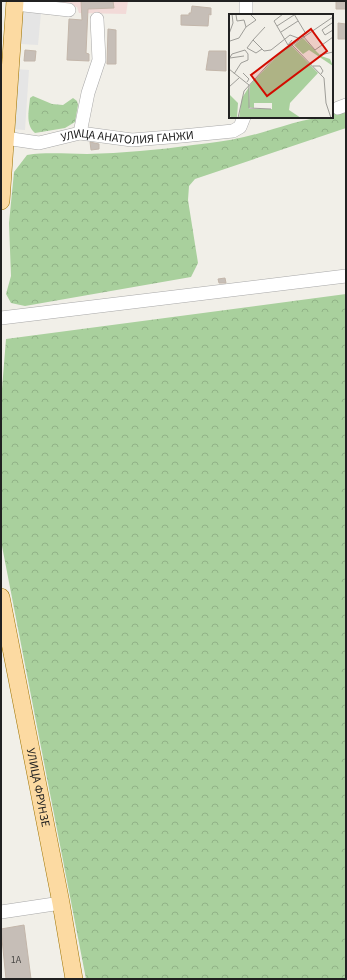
<svg xmlns="http://www.w3.org/2000/svg" width="347" height="980" font-family="'Source Sans 3',sans-serif">
<style>
.commercial{fill:#f2dad8}
.forest{fill:url(#forest-crowns)}
.parking{fill:#e5e5e5}
.building{fill:#c6beb7;stroke:#c3b6aa}
.lines{fill:none;stroke-linecap:round;stroke-linejoin:round}
.minor-casing{stroke:#a8a8a8;stroke-width:14}
.major-casing{stroke:#9e7300;stroke-width:18}
.minor{stroke:#fff;stroke-width:13}
.major{stroke:#fcdaa2;stroke-width:17}
.labels{text-anchor:middle;dominant-baseline:central;stroke-width:3;stroke-linejoin:round;paint-order:stroke}
.number-label{font-size:10px;fill:#4a4846}
.street-label{font-size:12px;fill:#212121;stroke:#fff}
.inset-road{fill:none;stroke:#9e9d98;stroke-width:1}
.view{fill:#d20c00;fill-opacity:0.15;stroke:#d20c00;stroke-width:2}
.inset-edge{fill:none;stroke:#212121;stroke-width:2}
</style>
<defs>
<pattern id="forest-crowns" width="20" height="18" patternUnits="userSpaceOnUse"><rect width="20" height="18" fill="#a9d09d"/><path d="M2 6a3 3 0 1 1 6 0M12 15a3 3 0 1 1 6 0" fill="none" stroke="#91b287"/></pattern>
</defs>
<rect width="100%" height="100%" fill="#f1efe8"/>
<!-- commercial -->
<path class="commercial" d="M25,1H128L126,14L79,13L77,7Z"/>
<!-- forest -->
<path class="forest" d="M33,96L52,104L63,105L73,98L77,101L78,105L75,122L65,128L35,133C25,125 29,110 30,98Z
M346,111V128L195,179L189,186L188,200L198,263L191,277L25,306L11,303L6,294L11,276L9,223L14,172L27,155C47,152 66,154 87,154C122,153 158,150 193,145C210,143 227,141 244,137C273,131 302,117 332,117V114Z
M346,294V979H86L1,541V401L6,339Z"/>
<!-- parking -->
<path class="parking" d="M23,12L41,13L38,45L20,44Z
M16,69L29,70L25,130L11,129Z"/>
<!-- building -->
<path class="building" d="M81,1H113L114,8L88,9L86,53L89,54V61L67,60L69,19L82,20Z
M336,1H346V9H336Z
M192,6L211,8V15L209,14L208,26L181,25V15H189V13H191Z
M338,23L346,24V39H338Z
M108,29L116,30V64H107Z
M25,50L36,51L35,61H24Z
M209,51H226V71L206,70Z
M90,142L99,144V149L91,150Z
M225,278L226,283H219L218,279Z
M24,925L31,979H6L1,929Z"/>
<g class="lines">
<defs>
<g id="minor">
<path d="M15,4L69,10"/>
<path d="M246,15V1"/>
<path d="M338,108L346,105"/>
<path d="M80,133L88,93L99,60L97,19"/>
<path id="s1" d="M5,138L39,143L80,133L132,140L182,136L233,131L240,127L244,117"/>
<path d="M1,318L346,276"/>
<path d="M1,912L61,903"/>
</g>
<g id="major">
<path d="M1,201L15,1"/>
<path id="s2" d="M1,597L61,903L74,979"/>
</g>
</defs>
<!-- minor casing -->
<use href="#minor" class="minor-casing"/>
<!-- major casing -->
<use href="#major" class="major-casing"/>
<!-- minor -->
<use href="#minor" class="minor"/>
<!-- major -->
<use href="#major" class="major"/>
</g>
<g class="labels">
<!-- number labels -->
<g class="number-label">
<text x="16" y="960">1А</text>
</g>
<!-- street labels -->
<g class="street-label">
<text stroke="none"><textPath href="#s1" startOffset="124">УЛИЦА АНАТОЛИЯ ГАНЖИ</textPath></text>
<text stroke="none"><textPath href="#s2" startOffset="194">УЛИЦА ФРУНЗЕ</textPath></text>
</g>
</g>
<!-- overview -->
<g transform="translate(229 14)">
<rect width="104" height="104" fill="#f1efe8"/>
<path d="M74,24L92,42L101,45L104,52L80,36L74,40L65,31ZM62,31L89,59L61,89L60,96L72,104H10L13,84L20,73V95H43V89H25V94L20,93L21,71L50,40ZM0,80L9,89L8,104H2L0,99Z" fill="#a9d09d"/>
<path class="inset-road" d="M54,0L45,7L59,31L63,26M65,0L77,20M7,1L8,7L15,6L17,13L27,6L21,0M103,9L93,16L96,21L104,16M48,12L65,1M36,13L24,26L35,37L42,36L61,21L69,24M52,18L69,7M0,20L4,9L3,0M74,22L86,36L104,23M24,26L18,34L27,39L33,35M1,27L10,24L17,13M62,30L95,64L97,89L102,104M91,41L104,38M1,44L15,42M0,45L3,40L16,36L19,40V46L12,49L5,60M84,52H91L94,57L92,60M0,55L20,71V94L42,95M14,59L20,65L18,68M0,73L10,64M9,104L15,77L47,42L104,3"/>
<path class="view" d="M82,15L98,37L38,82L22,61Z"/>
<rect width="104" height="104" class="inset-edge"/>
</g>
<!-- border -->
<rect width="347" height="980" fill="none" stroke="#212121" stroke-width="4"/>
</svg>
